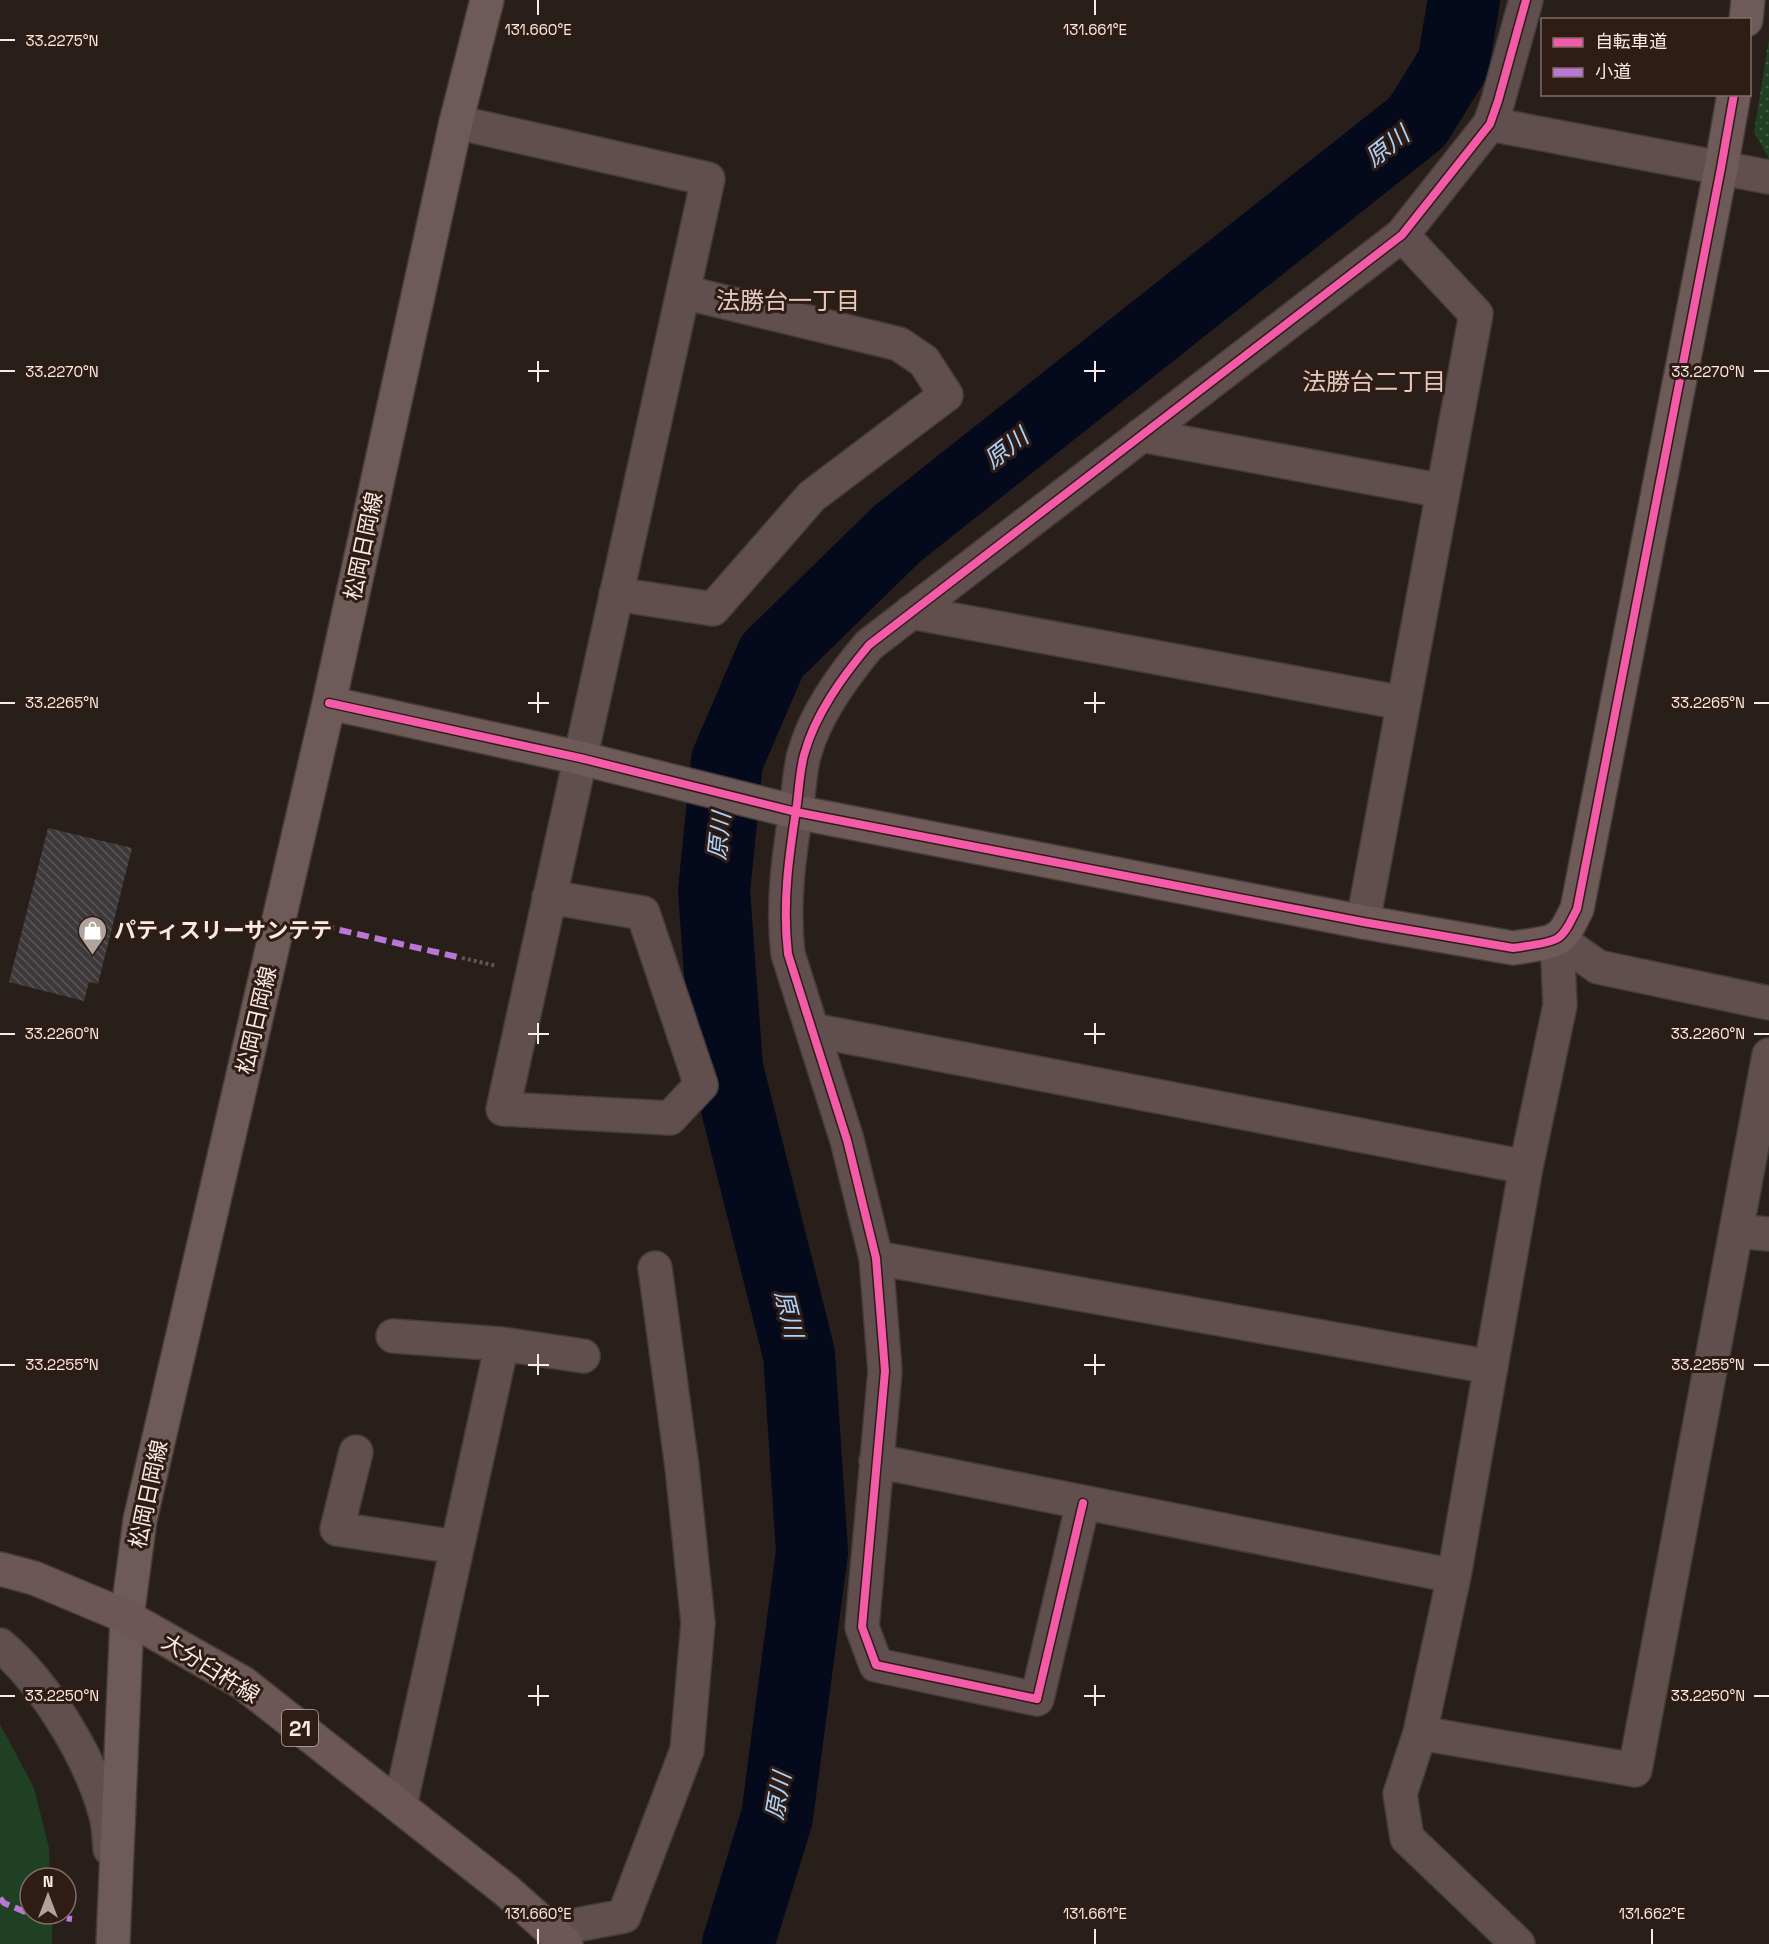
<svg xmlns="http://www.w3.org/2000/svg" width="1769" height="1944" font-family="'Space Grotesk','Noto Sans JP',sans-serif">
<style>
.green{fill:#1f4023}
.park{fill:url(#park-dots)}
.lines{fill:none;stroke-linecap:round;stroke-linejoin:round}
.river{stroke:#04091c;stroke-width:72}
.building{fill:url(#building-back-hatch)}
.street-casing{stroke:#443c38;stroke-width:36}
.secondary-casing{stroke:#443c38;stroke-width:36}
.primary-casing{stroke:#443c38;stroke-width:36}
.path{stroke:#645755;stroke-width:4;stroke-dasharray:3 3;stroke-linecap:butt}
.street{stroke:#604f4e;stroke-width:33}
.secondary{stroke:#6e5a58;stroke-width:33}
.primary{stroke:#6c5756;stroke-width:33}
.quiet{stroke:#ba77d6;stroke-width:6;stroke-dasharray:12 6;stroke-linecap:butt}
.cycleway-casing{stroke:#2f1c14;stroke-width:11}
.cycleway{stroke:#f35aa7;stroke-width:8}
.ticks{fill:none;stroke:#f8eae5;stroke-width:2}
.labels{text-anchor:middle;dominant-baseline:central;stroke-width:6;stroke-linejoin:round;paint-order:stroke}
.shield{fill:#2f1c14;stroke:#bcaca6;stroke-width:1.5}
.shield-label{font-size:21px;font-weight:bold;fill:#f8eae5}
.street-label{font-size:22px;fill:#f8eae5;stroke:#2f1c14}
.poi-label{font-size:22px;font-weight:bold;fill:#f8eae5;stroke:#2f1c14;text-anchor:start}
.water-label{font-size:24px;font-style:italic;fill:#aad4fd;stroke:#2f1c14}
.neighbourhood-label{font-size:24px;fill:#e3c9be;stroke:#2f1c14}
.ticks-label{font-size:15px;text-anchor:middle;fill:#f8eae5;stroke:#2f1c14;stroke-width:6;stroke-linejoin:round;paint-order:stroke}
</style>
<defs>
<pattern id="park-dots" width="8" height="8" patternUnits="userSpaceOnUse" patternTransform="scale(1.5)"><rect width="8" height="8" fill="#1f4023"/><path d="M2 2h.1M6 6h.1" fill="none" stroke="#405c43" stroke-width="1.8" stroke-linecap="round"/></pattern>
<pattern id="building-back-hatch" width="6" height="6" patternUnits="userSpaceOnUse" patternTransform="scale(1.5)"><rect width="6" height="6" fill="#3d383a"/><path d="M-1 5l2 2M0 0l6 6M5-1l2 2" fill="none" stroke="#5a5556"/></pattern>
</defs>
<rect width="100%" height="100%" fill="#291f1a"/>
<!-- green -->
<path class="green" d="M0,1724L34,1788L49,1848L50,1878H30V1914H52V1944H0Z"/>
<!-- park -->
<path class="park" d="M1769,39V159L1754,132Z"/>
<g class="lines">
<!-- river -->
<path class="river" d="M738,1944L777,1817L812,1552L799,1354L727,1068L714,891L727,761L772,656L897,534L1417,122L1453,64L1464,0"/>
</g>
<!-- building -->
<path class="building" d="M48,828L132,848L98,984L89,982L84,1001L9,982Z"/>
<g class="lines">
<defs>
<path id="street" d="M456,122L708,179L503,1109L670,1118L701,1085L643,913L549,897
M1490,124L1769,177
M1141,435L1443,491
M616,594L713,609L812,496L946,395L924,361L899,344L683,292
M911,612L1403,703
M1363,922L1476,314L1402,235
M1557,938L1598,967L1769,1003
M812,1030L1526,1167
M1736,1231L1769,1234
M876,1258L1491,1367
M393,1336L502,1344
M356,1452L337,1529L456,1547
M876,1461L1454,1576
M1083,1503L1037,1699L876,1665L862,1627L885,1371L876,1258L847,1140L788,954C782,903 789,855 797,804C799,788 800,770 804,755C815,714 843,676 869,645L1402,235L1490,124L1498,101L1526,0
M0,1645C45,1683 89,1755 105,1812C109,1823 109,1837 110,1849
M1420,1733L1635,1770L1769,1055
M400,1806L502,1344L583,1356
M550,1930L624,1916L687,1750L698,1623L682,1467L655,1268
M1518,1944L1407,1838L1400,1794L1420,1733L1454,1576L1526,1167L1560,1005L1557,938"/>
<path id="secondary" d="M1746,20L1748,0
M329,703L580,758L796,812L1363,922L1513,948C1525,946 1549,944 1558,938C1567,932 1572,918 1577,909L1721,168L1734,94
M113,1944L127,1617L140,1520L329,703L456,122L487,0"/>
<path id="primary" d="M0,1569L34,1578L127,1617L243,1683L507,1891L566,1944"/>
</defs>
<!-- street casing -->
<use href="#street" class="street-casing"/>
<!-- secondary casing -->
<use href="#secondary" class="secondary-casing"/>
<!-- primary casing -->
<use href="#primary" class="primary-casing"/>
<!-- path -->
<path class="path" d="M462,958L497,966"/>
<!-- street -->
<use href="#street" class="street"/>
<!-- secondary -->
<use href="#secondary" class="secondary"/>
<!-- primary -->
<use href="#primary" class="primary"/>
<!-- quiet -->
<path class="quiet" d="M322,926L462,958
M0,1898L4,1903L30,1914
M31,1914L72,1919"/>
<defs>
<path id="cycleway" d="M329,703L580,758L796,812L1363,922L1513,948C1525,946 1549,944 1558,938C1567,932 1572,918 1577,909L1721,168L1734,94
M1083,1503L1037,1699L876,1665L862,1627L885,1371L876,1258L847,1140L788,954C782,903 789,855 797,804C799,788 800,770 804,755C815,714 843,676 869,645L1402,235L1490,124L1498,101L1526,0"/>
</defs>
<!-- cycleway casing -->
<use href="#cycleway" class="cycleway-casing"/>
<!-- cycleway -->
<use href="#cycleway" class="cycleway"/>
</g>
<!-- ticks -->
<path class="ticks" d="M538,0V15M1095,0V15M0,40H15M538,361V382M1095,361V382M0,371H15M528,371H549M1084,371H1105M1754,371H1769M538,692V713M1095,692V713M0,703H15M528,703H549M1084,703H1105M1754,703H1769M538,1023V1044M1095,1023V1044M0,1034H15M528,1034H549M1084,1034H1105M1754,1034H1769M538,1354V1375M1095,1354V1375M0,1365H15M528,1365H549M1084,1365H1105M1754,1365H1769M538,1685V1706M1095,1685V1706M0,1696H15M528,1696H549M1084,1696H1105M1754,1696H1769M538,1929V1944M1095,1929V1944M1652,1929V1944"/>
<!-- icons -->
<defs>
<symbol id="shop-pin" viewBox="-11 -11 22 30"><path d="M0 17L-7.5 6A9.5 9.5 0 1 1 7.5 6Z" fill="#b0a39e" stroke="#2f1c14"/><path d="M-5-2.5h2.3a2.7 3.5 0 0 1 5.4 0H5L5.5 6h-11ZM-1.5-2.5h3a1.5 2.3 0 0 0-3 0Z" fill="#fff"/></symbol>
</defs>
<g fill-rule="evenodd">
<use href="#shop-pin" x="76" y="914" width="33" height="45"/>
</g>
<g class="labels">
<!-- shield labels -->
<rect class="shield" x="282" y="1710" width="36" height="36" rx="4.5"/>
<g class="shield-label">
<text x="300" y="1728">21</text>
</g>
<!-- street labels -->
<g class="street-label">
<text transform="translate(363 546) rotate(-78)">松岡日岡線</text>
<text transform="translate(256 1020) rotate(-77)">松岡日岡線</text>
<text transform="translate(148 1494) rotate(-78)">松岡日岡線</text>
<text transform="translate(211 1668) rotate(32)">大分臼杵線</text>
</g>
<!-- poi labels -->
<g class="poi-label">
<text x="114" y="930">パティスリーサンテテ</text>
</g>
<!-- water labels -->
<g class="water-label">
<text transform="translate(1387 146) rotate(-38)">原川</text>
<text transform="translate(1006 448) rotate(-38)">原川</text>
<text transform="translate(719 836) rotate(-84)">原川</text>
<text transform="translate(789 1314) rotate(76)">原川</text>
<text transform="translate(778 1796) rotate(-80)">原川</text>
</g>
<!-- neighbourhood labels -->
<g class="neighbourhood-label">
<text x="788" y="300">法勝台一丁目</text>
<text x="1374" y="381">法勝台二丁目</text>
</g>
</g>
<g class="ticks-label">
<text x="538" y="35">131.660°E</text>
<text x="1095" y="35">131.661°E</text>
<text x="62" y="46">33.2275°N</text>
<text x="62" y="377">33.2270°N</text>
<text x="1708" y="377">33.2270°N</text>
<text x="62" y="708">33.2265°N</text>
<text x="1708" y="708">33.2265°N</text>
<text x="62" y="1039">33.2260°N</text>
<text x="1708" y="1039">33.2260°N</text>
<text x="62" y="1370">33.2255°N</text>
<text x="1708" y="1370">33.2255°N</text>
<text x="62" y="1701">33.2250°N</text>
<text x="1708" y="1701">33.2250°N</text>
<text x="538" y="1919">131.660°E</text>
<text x="1095" y="1919">131.661°E</text>
<text x="1652" y="1919">131.662°E</text>
</g>
<!-- legend -->
<rect x="1541" y="18" width="210" height="78" fill="#2f1c14" stroke="#7f6e68" stroke-width="1.5"/>
<rect x="1553" y="38" width="30" height="9" fill="#f35aa7" stroke="#7f6e68" stroke-width="1.5"/>
<text x="1595" y="48" font-size="18" fill="#f8eae5">自転車道</text>
<rect x="1553" y="68" width="30" height="9" fill="#ba77d6" stroke="#7f6e68" stroke-width="1.5"/>
<text x="1595" y="78" font-size="18" fill="#f8eae5">小道</text>
<!-- north arrow -->
<g transform="translate(48 1896)"><circle r="28" fill="#2f1c14" stroke="#7f6e68" stroke-width="1.5"/>
<path d="M0-4.5L10 22L0 15L-10 22Z" fill="#b0a39e"/>
<text y="-9" font-size="16" font-weight="bold" text-anchor="middle" fill="#f8eae5">N</text>
</g>
</svg>
